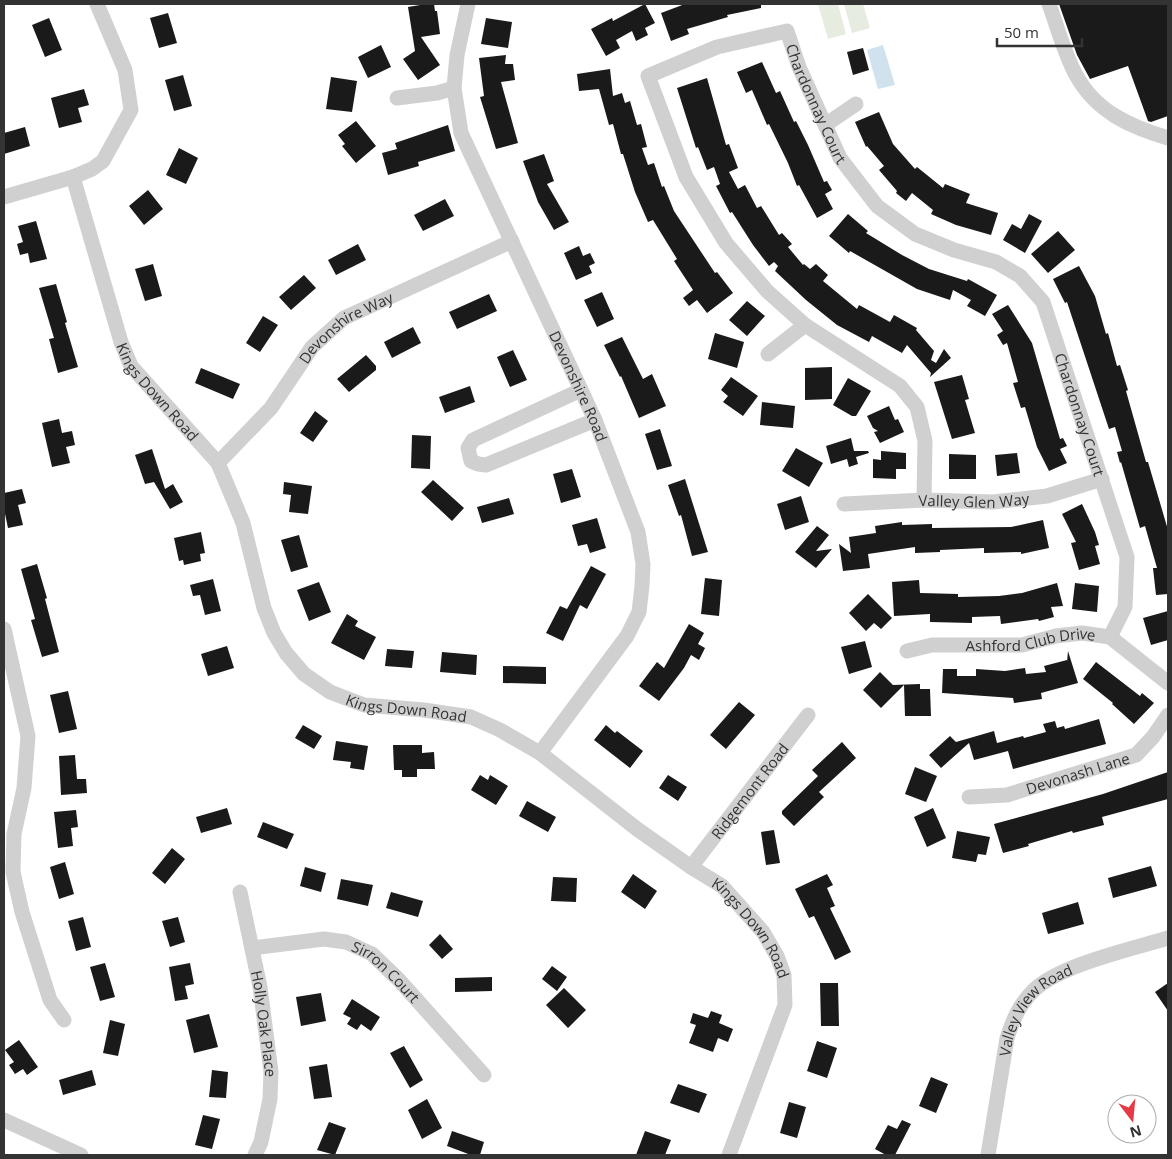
<svg xmlns="http://www.w3.org/2000/svg" width="1172" height="1159" font-family="'Open Sans',sans-serif">
<style>
.green{fill:#e6ecdf}
.water{fill:#cfe2ee}
.building{fill:#1a1a1a}
.lines{fill:none;stroke-linecap:round;stroke-linejoin:round}
.minor{stroke:#d0d0d0;stroke-width:15}
.labels{text-anchor:middle;dominant-baseline:central;stroke-width:5;stroke-linejoin:round;paint-order:stroke}
.street-label{font-size:15px;fill:#333;stroke:#fff}
</style>
<rect width="100%" height="100%" fill="#fff"/>
<!-- green -->
<path class="green" d="M818,4H838L846,34L828,39Z
M844,4H863L870,28L852,33Z"/>
<!-- water -->
<path class="water" d="M883,45L895,85L878,89L867,50Z"/>
<!-- building -->
<path class="building" d="M426,4H434L435,11H437L440,34L421,37L440,65L418,80L403,59L415,51L408,7Z
M645,4L655,23L645,28L648,35L636,41L632,31L616,40L620,48L606,56L591,29L612,18L613,21Z
M685,4H761V8L727,15L728,17L687,29L689,34L671,41L661,13Z
M1059,4H1168V116L1151,122L1148,121L1128,66L1090,79L1077,55Z
M168,13L177,43L159,48L150,18Z
M49,18L62,50L45,57L32,25Z
M486,18L512,22L508,48L481,44Z
M381,45L391,67L368,78L358,57Z
M863,48L869,70L853,75L847,52Z
M506,55L505,64H513L515,80L501,82L518,143L496,149L480,97L484,96L479,58Z
M762,62L776,93L780,91L794,122L796,121L808,145L824,182L827,181L832,190L825,194L833,209L817,218L799,185L797,186L788,163L769,124L767,125L752,90L746,93L737,72Z
M610,69L613,96L622,93L625,103L630,101L637,125L641,124L647,147L642,148L648,165L654,163L662,187L664,186L674,211L715,273L717,272L733,293L707,313L697,300L689,306L683,298L693,290L674,261L677,259L653,220L648,222L635,192L623,154H621L613,124L609,125L599,89L579,91L577,74Z
M183,75L192,106L174,111L165,80Z
M331,77L357,81L352,112L326,109Z
M707,78L726,145L729,144L738,168L729,172L738,189L745,185L757,208L761,206L779,235L782,233L792,244L788,247L803,265L804,264L810,269L816,264L828,275L823,281L857,309L859,305L890,322L894,315L917,328L916,330L934,351L931,360L936,363L944,349L951,358L930,377L931,373L907,345L902,353L872,336L869,342L837,325L806,300L775,271L778,266L774,262L769,266L753,245L732,212L730,213L716,186L720,184L714,167L707,170L698,147L696,148L677,88Z
M84,89L89,105L78,108L82,122L59,128L51,98Z
M879,112L893,144L915,169L917,167L943,188L945,184L970,194L966,203L998,213L991,235L956,225L931,214L933,210L912,193L906,201L896,193L897,191L879,170L884,166L867,146L866,147L855,122Z
M356,121L376,146L356,163L342,146L345,144L338,135Z
M448,125L455,151L418,162L419,166L388,175L382,153L397,149L395,143Z
M25,127L30,146L4,154V133Z
M179,148L198,158L186,184L166,175Z
M544,154L554,181L547,184L569,222L554,230L538,202L523,161Z
M148,190L163,209L144,225L129,206Z
M445,199L454,216L423,231L414,215Z
M848,214L868,231L866,233L902,255L929,269L967,281L968,279L997,295L985,316L967,306L971,300L953,290L950,300L917,289L850,251L849,253L829,236Z
M1029,214L1042,221L1025,253L1003,240L1012,224L1021,229Z
M36,221L47,259L30,263L28,253L20,255L17,244L23,242L18,226Z
M1058,231L1075,250L1048,273L1031,254Z
M358,244L366,260L336,275L328,260Z
M579,246L583,256L590,253L595,263L589,266L592,273L576,280L564,253Z
M153,264L162,296L145,301L135,269Z
M1079,266L1095,296L1106,334L1108,333L1117,366L1120,365L1128,390L1126,391L1146,462H1148L1168,530V594L1156,595L1153,568H1157L1145,526L1140,528L1121,462L1120,463L1117,452L1122,451L1115,427L1109,429L1067,302L1065,303L1053,279Z
M304,275L316,288L291,310L279,297Z
M56,284L67,322L65,323L78,367L58,373L49,339L54,338L39,288Z
M602,292L614,319L597,327L584,300Z
M489,294L497,311L457,329L449,312Z
M747,301L765,316L747,336L729,320Z
M1008,305L1032,343L1060,439L1063,438L1067,446L1060,449L1067,463L1049,471L1037,447L1025,407L1021,408L1013,383L1018,382L1007,343L1003,345L997,335L1003,331L992,314Z
M263,316L278,325L260,352L246,343Z
M413,327L421,343L392,358L384,342Z
M715,333L744,342L737,368L708,359Z
M622,337L643,379L652,374L666,406L639,418L621,376L620,377L604,345Z
M513,350L527,380L510,387L497,357Z
M366,355L376,366V370L349,392L337,379Z
M832,367V399L805,400V368Z
M201,368L240,384L233,399L195,383Z
M962,375L969,399L965,400L975,433L952,439L934,382Z
M731,377L758,396L743,416L723,402L728,396L721,390Z
M848,378L871,391L856,416H852L833,405Z
M470,386L475,402L445,413L439,397Z
M762,402L795,406L793,428L760,425Z
M889,406L895,420L898,419L904,432L880,443L874,432L878,431L873,428L867,416Z
M315,411L328,421L313,442L300,433Z
M59,419L62,433L72,431L75,445L66,447L70,463L52,467L42,423Z
M660,429L672,466L657,470L645,434Z
M412,435L431,436L430,469L411,468Z
M851,438L854,451H868L869,453L856,457L858,464L849,467L847,459L831,464L826,446Z
M796,448L823,463L809,487L782,471Z
M152,449L165,489L173,484L183,502L170,509L154,482L145,484L135,455Z
M881,451L906,453V469H896V479L873,478V459L881,460Z
M1017,453L1020,473L997,476L995,455Z
M949,454L976,455V479H949Z
M572,469L581,497L561,503L553,474Z
M685,479L708,552L692,556L681,515L679,516L668,485Z
M433,480L464,508L452,521L421,492Z
M284,482L312,486L308,514L289,512L291,495L283,494Z
M22,489L26,503L18,505L23,525L8,528L4,509V493Z
M801,496L809,522L785,530L777,504Z
M509,498L514,514L482,523L477,507Z
M1082,504L1095,532L1099,545L1095,546L1100,564L1079,570L1071,543L1076,542L1062,514Z
M597,518L606,548L590,553L587,544L578,546L572,525Z
M1043,520L1049,548L1021,554V552L984,553V548L940,550V552L915,553V547L868,554L870,568L843,571L839,544L851,553L849,537L876,533L875,526L902,522V525L932,524V528L1011,527Z
M817,526L829,535L816,551L832,549L816,568L795,552Z
M201,532L205,553L200,554L201,561L184,565L183,560L179,561L174,538Z
M299,535L308,567L291,572L281,540Z
M37,564L47,598L45,599L59,652L42,657L31,620L35,619L21,569Z
M591,566L606,574L587,609L580,605L563,641L546,633L560,606L567,609Z
M705,578L722,580L719,616L701,614Z
M213,579L221,611L205,615L200,595L193,596L190,585Z
M919,580L920,593L958,594V597L999,596L1022,593L1057,583L1063,606L1051,607L1054,617L1039,621L1038,619L1001,624L1000,616L972,617V623L930,622V614L894,616L892,582Z
M319,582L331,612L309,621L297,590Z
M1075,583L1099,586L1097,612L1072,609Z
M868,594L892,618L881,629L874,623L866,631L849,613Z
M1168,611V640L1151,645L1143,618Z
M347,614L358,621L355,626L376,637L364,660L331,643Z
M689,624L704,633L698,644L705,648L699,660L691,655L684,668L659,701L639,686L657,662L664,668Z
M865,641L872,667L849,674L841,647Z
M227,646L234,668L208,676L201,654Z
M387,649L414,651L412,668L385,666Z
M1068,651L1078,683L1041,693L1042,699L1014,703L1013,698L942,693L943,669H957V676H976V669L1005,671L1025,668L1026,674L1046,672L1044,666L1067,660V662Z
M442,652L477,655L476,675L440,672Z
M1096,662L1140,696L1142,693L1154,703L1134,724L1112,704L1113,703L1083,679Z
M503,666L546,667V684L503,683Z
M880,672L893,685L920,684V689H930L931,716H905L904,685L881,708L863,690Z
M68,691L77,729L59,733L50,695Z
M739,702L755,715L726,749L710,735Z
M1099,719L1106,744L1013,769L1008,751L974,760L969,743L941,768L929,755L950,736L956,742L994,731L997,743L1023,736L1024,738L1046,732L1043,724L1055,721L1057,728L1064,726L1065,729Z
M303,725L322,736L314,749L295,738Z
M606,725L615,733L617,731L643,751L630,768L594,740Z
M336,741L368,746L364,770L350,768L351,762L333,760Z
M842,742L856,758L819,792L824,797L794,826L782,814V811L818,776L812,770Z
M393,745H422V753L434,752L435,769H417V777H402V770H394Z
M75,755L77,779H86L87,793L61,795L59,756Z
M915,767L937,776L926,802L905,794Z
M1168,772V799L1102,817L1104,825L1073,833L1072,831L1028,844L1029,846L1003,853L994,824L1103,794Z
M480,775L488,780L490,775L508,786L496,805L471,790Z
M668,775L687,787L678,801L659,788Z
M527,801L556,817L548,832L519,816Z
M227,808L232,824L201,833L196,817Z
M933,808L946,838L927,847L914,817Z
M76,810L78,827L71,828L73,846L58,848L54,812Z
M263,822L294,834L287,849L257,837Z
M774,830L780,863L766,865L761,832Z
M957,831L990,837L986,855L978,854L976,862L952,858Z
M172,848L185,859L165,884L152,873Z
M65,862L74,894L59,899L50,867Z
M1151,866L1157,886L1113,898L1108,878Z
M305,867L326,873L321,892L300,886Z
M633,874L657,891L645,909L621,892Z
M827,874L833,885L827,888L835,906L830,908L851,952L835,960L814,916L809,918L795,889Z
M553,877L577,878L576,902L551,901Z
M341,879L373,885L368,906L337,899Z
M391,892L423,901L418,917L386,908Z
M1078,902L1084,924L1048,934L1042,913Z
M83,917L91,947L76,951L68,921Z
M178,917L185,942L170,947L162,921Z
M440,934L453,949L442,959L429,945Z
M105,963L115,997L100,1001L90,967Z
M190,963L194,984L185,986L188,999L175,1001L169,967Z
M552,966L567,977L557,991L542,979Z
M492,977V991L455,992V978Z
M820,983H838L839,1026H821Z
M1168,983V1011L1155,992Z
M564,988L586,1010L568,1028L546,1005Z
M321,993L326,1021L301,1026L296,997Z
M352,999L380,1017L371,1031L361,1024L357,1030L347,1024L351,1018L343,1014Z
M711,1011L722,1015L719,1023L733,1029L728,1042L718,1038L713,1052L689,1043L696,1025L690,1023L693,1013L708,1018Z
M209,1014L218,1047L194,1053L186,1020Z
M110,1020L125,1024L118,1056L103,1053Z
M19,1040L38,1067L27,1075L23,1069L15,1074L9,1065L14,1062L5,1050Z
M817,1041L837,1048L827,1078L807,1071Z
M404,1046L423,1080L410,1088L390,1053Z
M327,1064L332,1097L314,1099L309,1067Z
M92,1070L96,1085L63,1095L59,1080Z
M212,1070L228,1072L226,1098L209,1097Z
M931,1077L948,1084L936,1113L919,1106Z
M678,1084L707,1094L699,1113L670,1103Z
M427,1099L442,1128L422,1139L408,1110Z
M789,1102L806,1107L797,1138L780,1133Z
M203,1115L220,1119L212,1149L195,1145Z
M902,1120L911,1124L895,1155H886L875,1149L888,1125L897,1129Z
M329,1122L346,1128L335,1155L317,1150Z
M452,1131L484,1142L480,1155H471L447,1146Z
M645,1131L671,1140L665,1155H636Z"/>
<g class="lines">
<!-- minor -->
<g class="minor">
<path id="s1" d="M468,4L457,55L454,88L461,133L595,420L638,532L643,564L642,586L639,612L627,636L540,753"/>
<path d="M1049,4C1057,26 1065,55 1076,75C1096,112 1131,127 1168,138"/>
<path d="M397,98L437,93L454,88"/>
<path d="M825,125L856,104"/>
<path id="s2" d="M73,177L121,342L131,366L218,463L243,523L264,608L274,633L286,653L304,674L330,692L364,705L424,710L471,717L500,730L540,753L637,829L691,867L722,886L763,932L777,956L784,975L785,1005L729,1155"/>
<path d="M4,197L73,177L92,169L103,161L131,110L125,70L97,4"/>
<path d="M768,354L805,325"/>
<path d="M581,390L473,440L468,448L471,461L478,464L486,465L595,420"/>
<path id="s3" d="M218,463L271,408L312,347L344,318L512,241"/>
<path id="s4" d="M924,500L925,441L917,407L900,386L805,325L767,291L726,243L686,177L648,76L717,47L787,31L799,67L840,158L877,206L915,234L954,250L996,262L1020,276L1043,302L1127,557L1125,607L1110,637"/>
<path id="s5" d="M844,504L924,500L993,502L1047,496L1102,479"/>
<path d="M4,629L28,736L24,788L14,834L13,872L22,912L50,1000L64,1020"/>
<path id="s6" d="M907,651L932,645H1022L1056,636L1082,633L1110,637L1168,683"/>
<path id="s7" d="M969,797L1007,795L1136,755L1153,737L1168,715"/>
<path id="s8" d="M691,867L808,715"/>
<path id="s9" d="M240,892L260,987L271,1072L270,1099L261,1142L255,1155"/>
<path id="s10" d="M252,948L324,939L346,942L372,954L399,980L484,1075"/>
<path d="M4,1120L81,1155"/>
<path id="s11" d="M988,1155L1007,1038C1013,1020 1019,1005 1033,991C1059,965 1132,949 1168,938"/>
</g>
</g>
<g class="labels">
<!-- street labels -->
<g class="street-label">
<text stroke="none"><textPath href="#s4" startOffset="758">Chardonnay Court</textPath></text>
<text stroke="none"><textPath href="#s3" startOffset="189">Devonshire Way</textPath></text>
<text stroke="none"><textPath href="#s1" startOffset="410">Devonshire Road</textPath></text>
<text stroke="none"><textPath href="#s2" startOffset="234">Kings Down Road</textPath></text>
<text stroke="none"><textPath href="#s4" startOffset="1192">Chardonnay Court</textPath></text>
<text stroke="none"><textPath href="#s5" startOffset="130">Valley Glen Way</textPath></text>
<text stroke="none"><textPath href="#s6" startOffset="125">Ashford Club Drive</textPath></text>
<text stroke="none"><textPath href="#s2" startOffset="669">Kings Down Road</textPath></text>
<text stroke="none"><textPath href="#s7" startOffset="112">Devonash Lane</textPath></text>
<text stroke="none"><textPath href="#s8" startOffset="96">Ridgemont Road</textPath></text>
<text stroke="none"><textPath href="#s2" startOffset="1089">Kings Down Road</textPath></text>
<text stroke="none"><textPath href="#s10" startOffset="145">Sirron Court</textPath></text>
<text stroke="none"><textPath href="#s11" startOffset="159">Valley View Road</textPath></text>
<text stroke="none"><textPath href="#s9" startOffset="134">Holly Oak Place</textPath></text>
</g>
</g>
<!-- border -->
<rect width="1172" height="1159" fill="none" stroke="#333333" stroke-width="10"/>
<!-- north arrow -->
<g transform="translate(1132 1119) rotate(164)"><circle r="24" fill="#ffffff" stroke="#adadad"/>
<path d="M0-4L9 19L0 12L-9 19Z" fill="#e63946"/>
<text y="-8" font-size="14" font-weight="bold" text-anchor="middle" fill="#333333">N</text>
</g>
<!-- scale -->
<path d="M997 38v8h85v-8" fill="none" stroke="#333333" stroke-width="2.5"/>
<text x="1004" y="38" font-size="15" fill="#333333" stroke="#ffffff" stroke-width="4" paint-order="stroke">50 m</text>
</svg>
